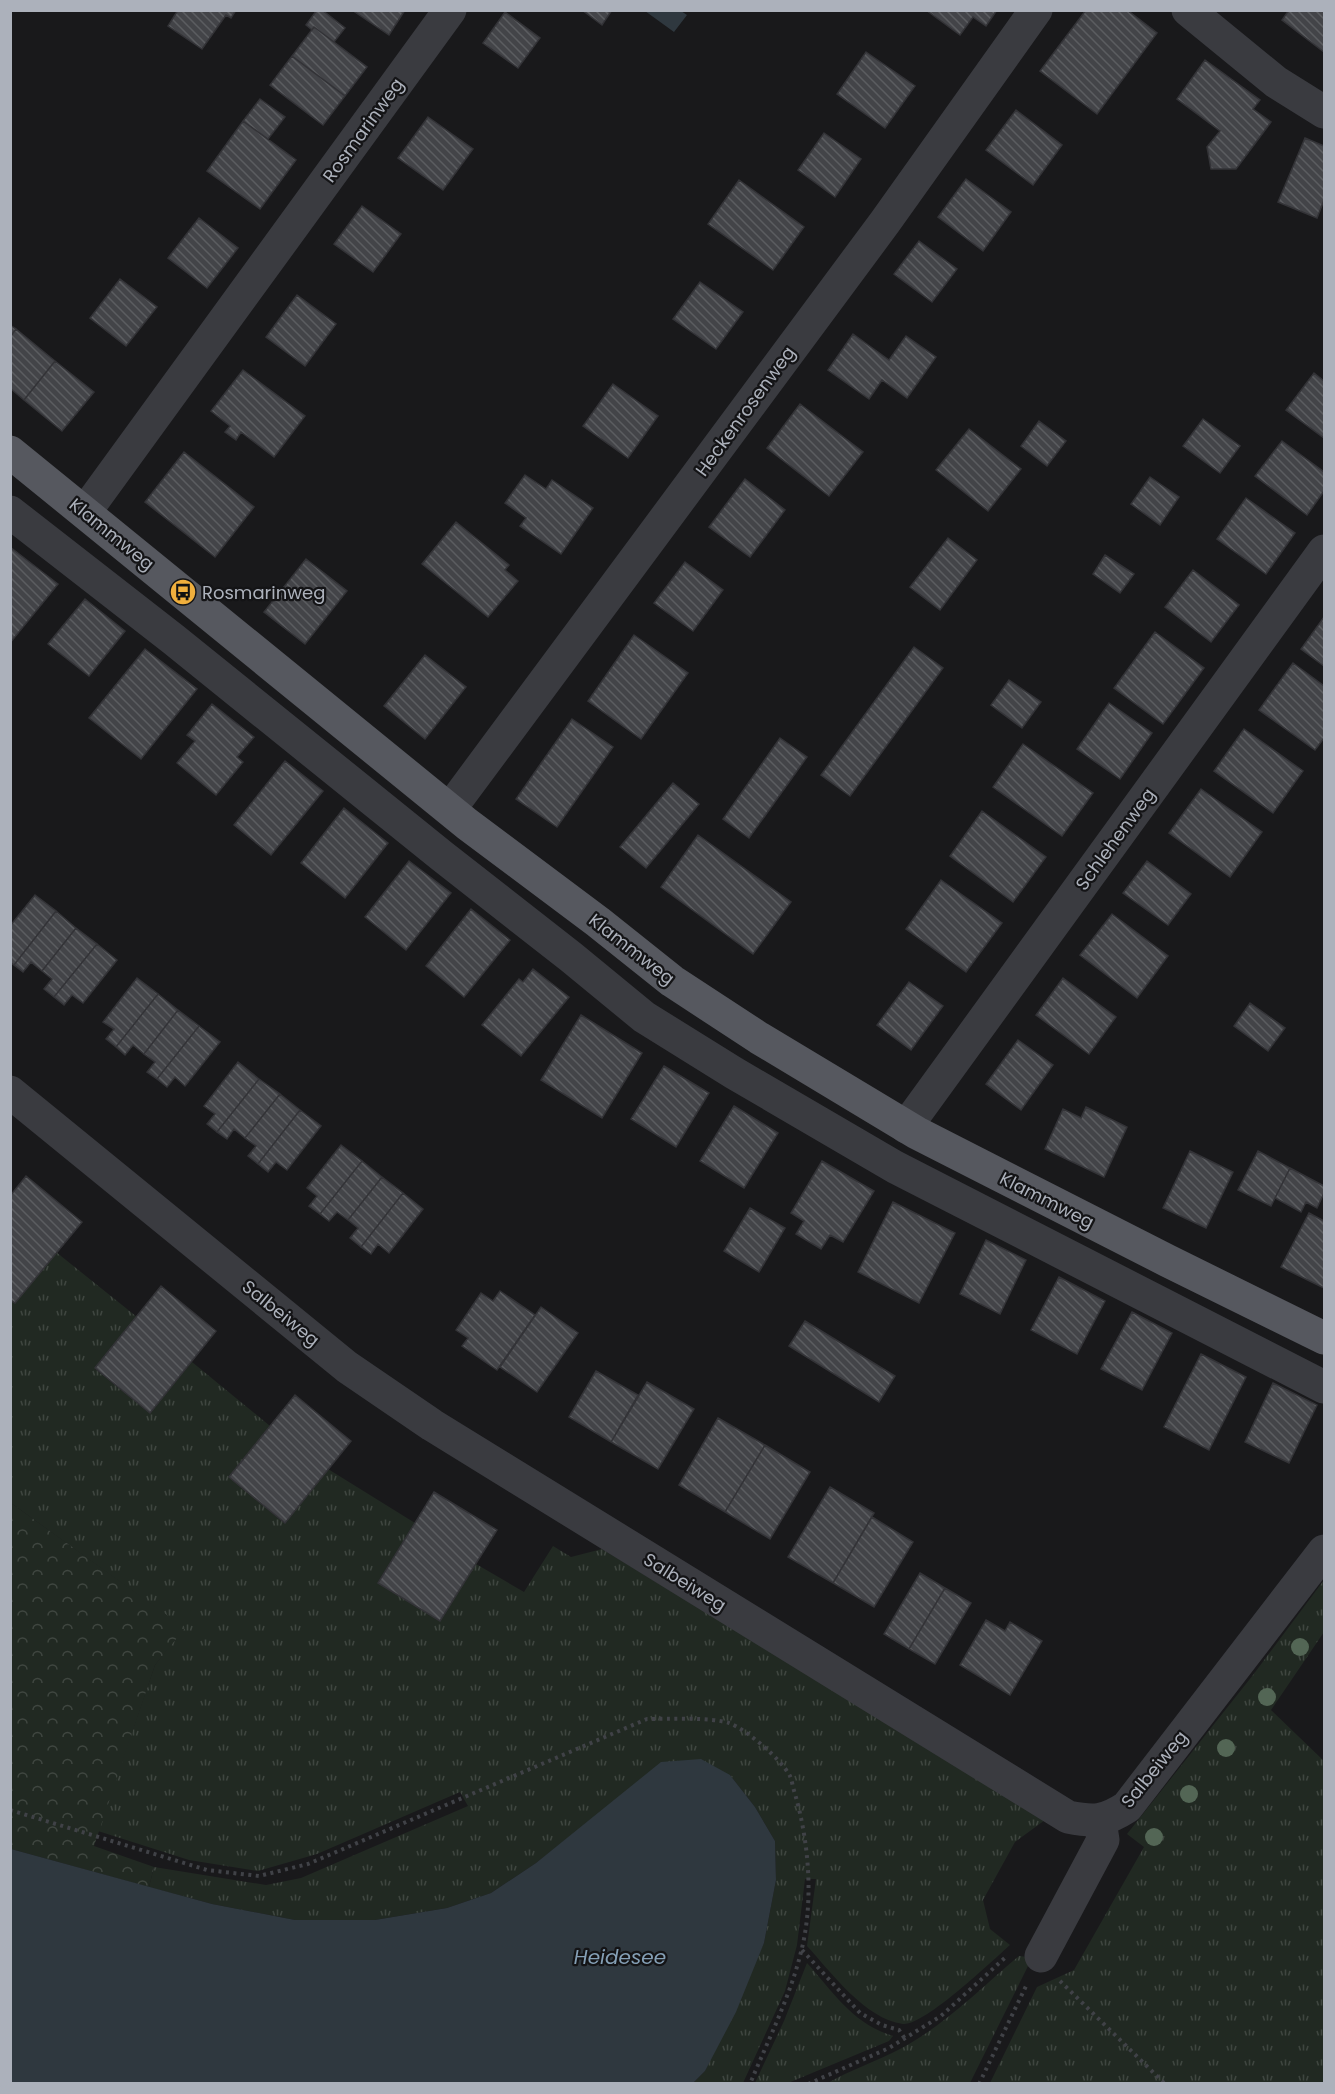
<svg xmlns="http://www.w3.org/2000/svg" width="1335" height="2094" font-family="Poppins,sans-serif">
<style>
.grass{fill:url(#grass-tufts)}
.forest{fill:url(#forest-crowns)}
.water{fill:#2f383f}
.building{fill:url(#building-back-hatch);stroke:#333337;stroke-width:1.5}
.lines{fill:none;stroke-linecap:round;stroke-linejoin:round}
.path{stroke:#404247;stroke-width:4;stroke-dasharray:3 4.5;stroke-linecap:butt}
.minor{stroke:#3a3b40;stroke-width:33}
.major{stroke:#56585f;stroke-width:33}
.tree{fill:#536655}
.labels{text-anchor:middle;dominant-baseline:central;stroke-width:4.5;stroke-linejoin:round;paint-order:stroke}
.street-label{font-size:18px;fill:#acb1bb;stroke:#141416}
.poi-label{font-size:18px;fill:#acb1bb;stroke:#141416;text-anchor:start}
.water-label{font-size:20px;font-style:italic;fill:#849fb5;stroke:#141416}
</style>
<defs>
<pattern id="grass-tufts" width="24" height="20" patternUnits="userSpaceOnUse" patternTransform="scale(1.5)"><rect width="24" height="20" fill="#212922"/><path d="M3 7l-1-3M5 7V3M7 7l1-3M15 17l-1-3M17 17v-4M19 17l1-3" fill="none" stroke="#3f4640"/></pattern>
<pattern id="forest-crowns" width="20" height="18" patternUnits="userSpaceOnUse" patternTransform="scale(1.5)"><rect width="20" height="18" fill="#212922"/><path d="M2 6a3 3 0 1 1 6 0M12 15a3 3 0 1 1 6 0" fill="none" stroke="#3f4640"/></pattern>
<pattern id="building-back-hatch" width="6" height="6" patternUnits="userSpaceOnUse" patternTransform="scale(1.5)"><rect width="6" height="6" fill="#434448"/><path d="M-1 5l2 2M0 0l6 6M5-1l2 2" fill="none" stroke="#5b5d60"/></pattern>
</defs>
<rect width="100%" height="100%" fill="#19191b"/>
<!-- grass -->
<path class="grass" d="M56,1252L137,1317L95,1369L150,1413L192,1362L270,1426L229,1477L284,1523L328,1469L415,1523L378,1582L440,1621L476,1564L524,1592L553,1546L571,1557L602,1549L1045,1820L1015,1842L983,1900L990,1929L1010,1945C992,1961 924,2026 903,2024C865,2019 831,1972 807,1946L816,1879H805L797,1945L785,1991L743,2083H693L705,2071L764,1943L776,1880L775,1841L755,1807L730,1775L588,1822L536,1863L491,1893L447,1908L375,1920H295L212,1904L149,1887L154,1867L266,1885L301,1878L468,1806L460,1792L317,1854L258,1871L189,1860L98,1831L155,1665L184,1628L11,1503L10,1300L15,1303Z
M1324,1580V1632L1271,1710L1324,1761V2083H990L1037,1987L1074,1970L1144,1847L1127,1834L1253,1675Z
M1019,1956L1028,1957L1029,1964L970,2083L826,2084C850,2070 877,2061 902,2048C946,2024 981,1988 1019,1956Z
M807,1963C834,1993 853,2024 893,2036L889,2041L788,2083H755L784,2021Z"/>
<!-- forest -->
<path class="forest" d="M11,1503L185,1628L155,1665L94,1846L154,1867L149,1887L11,1849Z"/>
<!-- water -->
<path class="water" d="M645,11H681L687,15L674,32Z
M701,1759L730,1775L755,1807L775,1841L776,1880L764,1943L736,2012L705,2071L693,2083H11V1849L212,1904L295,1920H375L447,1908L491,1893L536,1863L661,1762Z"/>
<!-- building -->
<path class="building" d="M178,10H236L231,18L226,15L202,49L168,26Z
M317,10H322L345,28L334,42L314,27L312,30L306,25Z
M352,10H405L389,35Z
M582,10H612L602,25Z
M926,10H997L986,26L973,17L960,35Z
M1086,10H1127L1157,33L1097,114L1040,71Z
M1289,10H1324V52L1282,20Z
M505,12L540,38L518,68L483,43Z
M314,27L367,67L345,96L292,56Z
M866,52L915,86L885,128L837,94Z
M292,56L345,96L323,125L270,85Z
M1205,60L1260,100L1253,109L1271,122L1236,169H1211L1207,147L1220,131L1177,99Z
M260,99L285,117L268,139L243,121Z
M1016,110L1062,145L1033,185L986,150Z
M428,117L473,149L443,190L398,158Z
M243,121L296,160L260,209L207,171Z
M824,133L861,159L835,197L798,170Z
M1305,138L1324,146V200L1317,218L1278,202Z
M966,179L1011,212L983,251L938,217Z
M739,180L804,227L773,270L708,224Z
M362,206L401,234L373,272L334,244Z
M199,218L238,248L207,288L168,258Z
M919,241L957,269L932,302L894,274Z
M120,279L157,307L126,346L90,318Z
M700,282L743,312L716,349L673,319Z
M297,295L336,324L305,366L266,337Z
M10,325L16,329L10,337Z
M16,329L55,361L24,400L10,388V337Z
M853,334L889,360L906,336L936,357L907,398L882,380L869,399L828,370Z
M55,361L94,392L62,431L24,400Z
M243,370L305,416L274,457L241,432L236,440L225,432L230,426L211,411Z
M1314,373L1324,381V438L1286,410Z
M613,384L658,416L628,458L583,426Z
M800,404L863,452L829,496L767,448Z
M1203,419L1240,446L1220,473L1183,446Z
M1039,421L1066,441L1047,466L1021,446Z
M969,429L1021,469L988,511L936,470Z
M1282,441L1324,472V491L1307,515L1255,476Z
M184,452L254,507L215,557L145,502Z
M525,475L546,489L552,480L593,508L561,554L520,526L526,518L505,503Z
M1150,477L1179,497L1160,525L1131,504Z
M745,479L785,510L750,557L709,527Z
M1246,498L1295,533L1266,574L1217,539Z
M456,522L509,565L505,570L518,581L488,617L422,564Z
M948,538L977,560L940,610L910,587Z
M10,547L58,584L10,643Z
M1105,555L1134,574L1120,593L1093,574Z
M306,559L347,591L305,644L264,612Z
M685,562L723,590L693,631L654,603Z
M1193,570L1239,605L1211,642L1165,607Z
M85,599L125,631L89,676L48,644Z
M1324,617V666L1301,649Z
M1155,632L1204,668L1163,724L1114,688Z
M634,635L688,673L641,739L588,701Z
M914,647L943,668L850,796L821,775Z
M145,649L197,689L141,759L89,718Z
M425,655L466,687L425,739L384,706Z
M1293,663L1324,686V738L1315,750L1259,710Z
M1009,680L1041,702L1022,728L991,705Z
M1109,703L1152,733L1120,779L1077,749Z
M212,704L254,737L237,757L243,762L216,795L177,763L195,741L187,735Z
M572,719L613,747L557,827L516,799Z
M1244,729L1303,771L1273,813L1214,771Z
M780,738L807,757L749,838L723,819Z
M1023,744L1093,793L1062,836L993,787Z
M285,761L323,791L271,855L234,825Z
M673,783L699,804L646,868L620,847Z
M1201,789L1262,832L1230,877L1169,833Z
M344,808L388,843L345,898L301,863Z
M982,811L1046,857L1013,902L950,856Z
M698,835L791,902L753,954L661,887Z
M409,861L451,893L406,950L365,917Z
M1147,861L1191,894L1168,925L1123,893Z
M941,880L1002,923L966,972L906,929Z
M35,895L56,911L14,965L10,962V926Z
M471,909L510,940L464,997L426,966Z
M56,911L76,928L42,971L31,962L23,972L14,965Z
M1112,914L1168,956L1137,998L1080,955Z
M76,928L97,944L54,997L44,989L52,979L42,971Z
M97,944L117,960L83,1003L72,995L64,1005L54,997Z
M533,969L569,997L521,1056L482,1025L519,979L523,982Z
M137,978L158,994L116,1047L106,1039L114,1029L103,1022Z
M1063,978L1116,1017L1089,1054L1036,1015Z
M909,982L943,1006L911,1050L877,1025Z
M158,994L178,1010L144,1054L133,1045L125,1055L116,1047Z
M1250,1003L1285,1028L1268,1051L1234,1026Z
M178,1010L199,1026L157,1079L147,1072L155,1062L144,1054Z
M581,1015L642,1053L602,1118L541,1080Z
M199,1026L220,1042L185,1086L175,1077L167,1087L157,1079Z
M1018,1040L1053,1065L1021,1110L986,1084Z
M238,1062L259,1079L217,1132L207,1124L215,1114L204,1106Z
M664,1066L709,1093L676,1147L631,1119Z
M259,1079L280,1094L245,1138L234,1129L227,1139L217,1132Z
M280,1094L300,1110L258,1164L248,1156L256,1146L245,1138Z
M734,1106L778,1133L744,1188L700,1161Z
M1086,1107L1127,1127L1104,1177L1045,1149L1063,1109L1081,1118Z
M300,1110L321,1126L287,1170L276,1162L268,1172L258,1164Z
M341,1145L362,1161L320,1214L309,1206L317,1196L307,1188Z
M1190,1151L1233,1172L1206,1228L1163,1208Z
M1258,1151L1290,1168L1271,1206L1238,1190Z
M362,1161L382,1177L348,1220L337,1212L329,1221L320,1214Z
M822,1161L874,1191L843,1242L830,1235L821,1249L796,1234L804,1221L791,1213Z
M1290,1168L1324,1186V1193L1317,1208L1306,1202L1301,1212L1275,1198Z
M26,1176L82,1222L15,1303L10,1300V1196Z
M382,1177L403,1193L361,1247L350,1238L358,1228L348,1220Z
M403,1193L423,1209L389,1253L378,1244L371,1254L361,1247Z
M893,1202L955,1233L919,1303L858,1272Z
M750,1208L785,1228L759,1272L724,1251Z
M1309,1213L1324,1221V1288L1281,1267Z
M986,1240L1026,1260L1000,1314L960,1294Z
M1059,1277L1105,1301L1077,1354L1031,1330Z
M161,1286L216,1331L150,1413L95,1368Z
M500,1291L535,1315L497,1370L462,1346L468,1338L456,1330L481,1293L493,1301Z
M541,1307L578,1333L537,1392L500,1367Z
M1132,1312L1172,1333L1142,1390L1101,1369Z
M805,1321L895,1376L879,1402L789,1346Z
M1201,1354L1246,1377L1209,1450L1164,1427Z
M596,1371L638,1395L611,1442L569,1417Z
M647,1382L694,1409L658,1469L611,1442Z
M1273,1383L1317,1405L1289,1463L1245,1442Z
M295,1395L351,1441L285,1523L229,1477Z
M718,1418L765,1445L725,1512L679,1485Z
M765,1445L810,1472L770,1539L725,1512Z
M830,1487L874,1513L833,1583L788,1557Z
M434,1492L497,1530L440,1621L378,1583Z
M872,1517L913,1542L874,1607L833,1583Z
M920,1573L945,1588L909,1649L884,1634Z
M945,1588L971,1603L935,1664L909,1649Z
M986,1620L1005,1631L1010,1622L1042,1641L1010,1695L960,1665Z"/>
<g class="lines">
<!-- path -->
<path class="path" d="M10,1810L207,1870L259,1876L308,1864L647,1719C667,1719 710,1717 729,1723C747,1730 781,1759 790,1776C792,1781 793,1788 795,1794C809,1842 814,1902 801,1952C790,1997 768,2040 750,2084
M802,1950L860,2013L882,2025L899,2030L905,2039
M1060,1981L1165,2084
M808,2084L889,2048L941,2016L1007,1956
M979,2084L1027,1984"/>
<!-- minor -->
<path class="minor" d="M1188,10L1276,82L1324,112
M10,512L173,639L442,856L571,957L644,1017L734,1073L895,1167L1324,1387
M85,512L450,10
M450,809L885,222L1036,10
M10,1092L347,1367L432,1425L1068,1817C1094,1822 1104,1822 1127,1807L1324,1551
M906,1127L1324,551
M1041,1956L1103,1840L1100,1821"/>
<!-- major -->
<path class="major" d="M10,452L467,824L598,922L672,981L759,1038L917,1133L1168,1261L1324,1338"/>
</g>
<!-- trees -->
<g class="tree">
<circle cx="1300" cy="1647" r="9"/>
<circle cx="1267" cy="1697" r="9"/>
<circle cx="1226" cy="1748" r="9"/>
<circle cx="1189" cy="1794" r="9"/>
<circle cx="1154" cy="1837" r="9"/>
</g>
<!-- icons -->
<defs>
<symbol id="bus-disc" viewBox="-11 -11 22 22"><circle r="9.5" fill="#f0af3d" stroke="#141416"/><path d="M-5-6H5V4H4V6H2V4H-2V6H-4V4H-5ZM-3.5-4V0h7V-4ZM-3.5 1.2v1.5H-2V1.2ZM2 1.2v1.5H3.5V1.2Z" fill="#111"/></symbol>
</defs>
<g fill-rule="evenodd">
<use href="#bus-disc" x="168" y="577" width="30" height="30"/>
</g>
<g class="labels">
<!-- street labels -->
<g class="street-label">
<text transform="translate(363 130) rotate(-54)">Rosmarinweg</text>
<text transform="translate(745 411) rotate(-54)">Heckenrosenweg</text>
<text transform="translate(112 534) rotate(39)">Klammweg</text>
<text transform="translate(1115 839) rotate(-54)">Schlehenweg</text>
<text transform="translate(632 949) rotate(38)">Klammweg</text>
<text transform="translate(1047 1200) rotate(27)">Klammweg</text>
<text transform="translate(281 1313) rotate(39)">Salbeiweg</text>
<text transform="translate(685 1582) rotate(32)">Salbeiweg</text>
<text transform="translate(1154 1769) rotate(-51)">Salbeiweg</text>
</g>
<!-- poi labels -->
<g class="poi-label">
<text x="202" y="592">Rosmarinweg</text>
</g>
<!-- water labels -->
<g class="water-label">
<text x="620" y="1957">Heidesee</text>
</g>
</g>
<!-- border -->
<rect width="1335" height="2094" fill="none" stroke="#acb1bb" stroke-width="24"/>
</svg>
